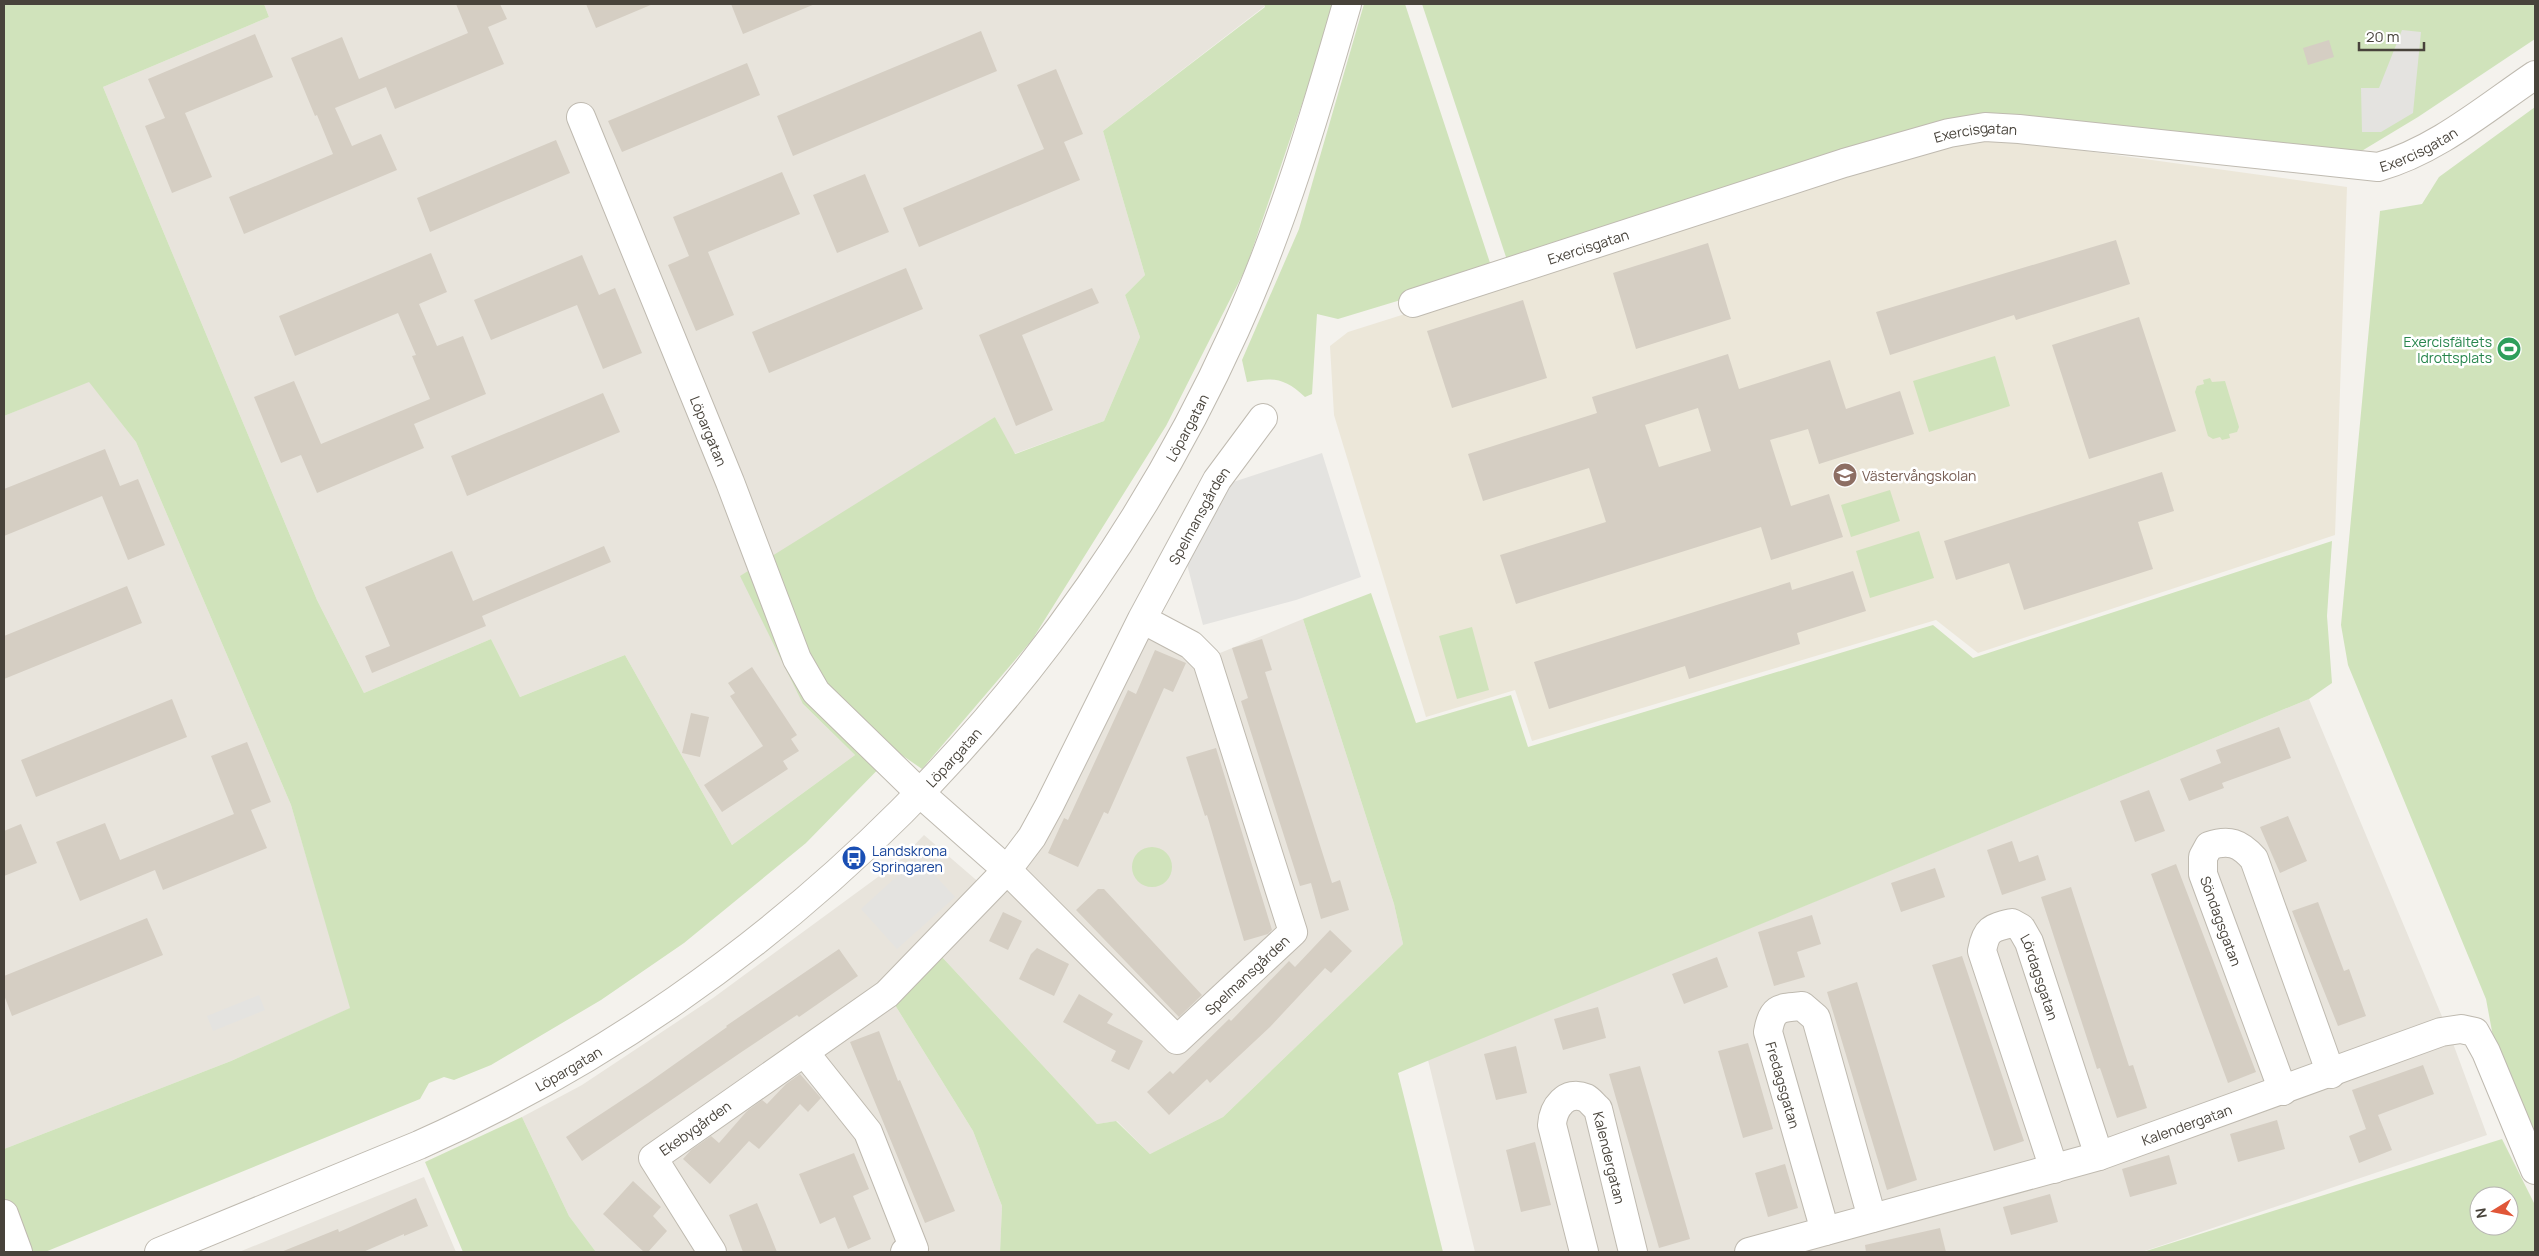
<svg xmlns="http://www.w3.org/2000/svg" width="2539" height="1256" font-family="Manrope,sans-serif">
<style>
.residential{fill:#e8e4dc}
.education{fill:#ece7d9}
.green{fill:#d0e3bb;fill-rule:evenodd}
.parking{fill:#e4e3e0}
.building{fill:#d5cec3;fill-rule:evenodd}
.lines{fill:none;stroke-linecap:round;stroke-linejoin:round}
.minor-casing{stroke:#bfbab0;stroke-width:30}
.minor{stroke:#fff;stroke-width:28}
.labels{text-anchor:middle;dominant-baseline:central;stroke-width:5;stroke-linejoin:round;paint-order:stroke}
.street-label{font-size:14px;fill:#48433b;stroke:#fff}
.leisure-label{font-size:14px;fill:#27864d;stroke:#fff;text-anchor:end}
.education-label{font-size:14px;fill:#785e54;stroke:#fff;text-anchor:start}
.transit-label{font-size:14px;fill:#164399;stroke:#fff;text-anchor:start}
</style>
<rect width="100%" height="100%" fill="#f4f2ed"/>
<!-- residential -->
<path class="residential" d="M264,4H1264L1265,6L1103,131L1145,275L1125,295L1140,337L1104,421L1014,454L995,417L803,704L855,755L732,845L625,655L520,697L491,639L364,693L317,600L103,87L269,17Z
M89,381L136,442L291,805L351,1008L231,1061L4,1149V416Z
M1303,619L1394,904L1403,944L1223,1117L1150,1154L1117,1121L1097,1124L942,957L965,931L895,1005L973,1131L1002,1206L1000,1252H596L569,1216L522,1117L582,1085L713,998L897,863L924,835L996,897L1154,620L1220,653Z
M2309,699L2451,1038L2487,1135L2142,1252H1475L1428,1060Z
M424,1177L456,1252H239Z"/>
<!-- education -->
<path class="education" d="M1971,135L2347,187L2335,535L1978,653L1936,620L1532,741L1515,690L1426,717L1334,415L1330,346L1348,332Z"/>
<!-- green -->
<path class="green" d="M4,4H264L269,17L103,87L317,600L364,693L491,639L520,697L625,655L732,845L855,755L803,704L740,576L995,417L1015,454L1104,421L1140,337L1125,295L1145,275L1103,131L1265,7L1264,4H1333L1319,54L1246,268L1166,426L1032,640L922,769L896,751L806,843L684,943L601,1000L491,1065L454,1080L444,1077L429,1083L420,1099L45,1252H4V1149L231,1061L350,1008L291,805L136,442L89,382L4,416Z
M1364,4H1405L1493,272L1338,319L1317,314L1312,394L1305,397C1285,378 1274,377 1247,382L1242,360L1299,229Z
M1422,4H2535V39L2418,117L2355,155L1966,117L1507,260Z
M2535,107V1145L2494,1042L2486,999L2348,665L2341,625L2380,211L2422,204L2439,177Z
M1995,356L2010,406L1929,432L1913,381Z
M2210,378L2212,382L2225,381L2239,427L2237,432L2229,434L2230,438L2222,440L2220,437L2213,439L2208,436L2195,392L2197,386L2204,384L2203,380Z
M1890,490L1900,521L1851,537L1841,505Z
M1919,531L1934,578L1870,598L1856,551Z
M2332,541L2327,616L2332,683L2309,699L1398,1073L1443,1252H1000L1002,1206L973,1131L895,1005L942,957L1097,1124L1116,1121L1150,1154L1223,1117L1403,944L1394,904L1303,619L1371,593L1416,723L1511,695L1528,747L1933,625L1973,658Z
M1472,627L1489,690L1457,699L1439,636Z
M1132 867a20 20 0 1 1 40 0a20 20 0 1 1-40 0Z
M522,1117L569,1216L596,1252H463L425,1162Z
M2502,1139L2535,1205V1252H2143ZM2479,1196H2509V1226H2479Z"/>
<!-- parking -->
<path class="parking" d="M2402,30L2421,32L2413,113L2381,132H2362L2361,88H2379Z
M1322,453L1361,577L1296,600L1203,625L1184,553L1221,486Z
M918,857L955,897L897,949L861,909Z
M259,995L265,1010L213,1031L207,1016Z"/>
<!-- building -->
<path class="building" d="M456,4H500L507,19L488,27L504,64L395,109L386,87L335,108L352,146L381,134L397,170L244,234L229,197L333,154L317,115L315,116L291,58L342,37L359,79L468,33Z
M586,4H653L596,28Z
M731,4H815L743,34Z
M981,31L997,71L793,156L777,116Z
M255,34L273,77L185,113L212,177L172,193L145,126L165,118L148,79Z
M2329,40L2334,57L2308,65L2303,48Z
M747,63L760,95L622,152L608,121Z
M1056,69L1083,134L1064,142L1080,180L919,247L903,208L1044,149L1017,85Z
M556,140L570,173L430,232L417,198Z
M782,172L800,214L708,252L734,315L696,331L668,265L689,256L673,217Z
M865,174L889,232L837,253L813,195Z
M2116,240L2130,284L2016,320L2014,315L1890,355L1876,312Z
M1708,243L1731,319L1636,349L1613,273Z
M431,253L447,292L419,304L437,346L463,336L486,394L414,424L424,448L317,493L301,455L281,463L254,397L294,381L321,444L430,399L412,356L416,355L398,313L295,356L279,316Z
M582,255L599,295L615,288L642,353L603,369L577,305L491,340L474,300Z
M906,268L923,309L769,373L752,332Z
M1092,288L1099,303L1022,335L1053,410L1016,426L979,335Z
M1523,300L1547,378L1452,408L1427,331Z
M2139,317L2176,431L2089,459L2052,345Z
M1728,354L1739,389L1830,360L1846,409L1900,391L1914,434L1819,464L1808,429L1770,440L1791,506L1829,494L1843,537L1771,560L1761,527L1516,604L1500,555L1606,522L1589,468L1483,501L1468,454L1597,413L1592,397ZM1698,408L1711,451L1659,467L1645,425Z
M603,393L620,432L467,496L451,456Z
M105,449L120,486L138,479L165,545L128,560L102,496L4,536V489Z
M2162,472L2174,511L2138,522L2153,569L2024,610L2009,563L1956,580L1944,541Z
M604,546L611,562L482,616L486,626L372,673L365,656L390,646L365,587L452,551L473,601Z
M1853,571L1866,611L1797,633L1800,644L1689,679L1685,666L1549,709L1534,662L1790,582L1792,590Z
M127,586L142,623L4,679V636Z
M1262,639L1272,670L1265,672L1332,883L1340,880L1349,910L1321,919L1311,883L1300,886L1241,701L1248,698L1232,648Z
M1155,650L1186,663L1173,692L1164,688L1108,814L1104,812L1078,867L1048,853L1064,818L1068,820L1128,690L1136,694Z
M752,667L797,735L791,739L799,751L783,761L788,769L722,812L704,785L763,746L730,696L735,693L728,683Z
M172,699L187,737L36,797L21,760Z
M691,713L709,717L700,757L682,753Z
M2279,727L2291,758L2222,783L2224,788L2189,801L2180,779L2221,763L2216,750Z
M247,742L271,802L251,810L267,848L163,890L155,870L80,901L56,842L105,823L120,860L234,814L211,756Z
M1216,748L1272,930L1268,934L1244,941L1207,815L1205,816L1186,757Z
M2149,790L2165,831L2135,842L2120,801Z
M2288,816L2307,861L2280,873L2260,827Z
M21,824L37,863L4,876V831Z
M2012,841L2019,862L2038,855L2046,880L2002,895L1987,850Z
M2176,864L2256,1072L2228,1083L2151,874Z
M1935,868L1945,897L1901,912L1891,883Z
M2071,887L2129,1066L2133,1065L2147,1108L2117,1118L2100,1068L2097,1069L2041,897Z
M1098,889H1104L1202,995L1179,1017L1076,910Z
M2318,902L2344,971L2349,969L2366,1016L2338,1026L2292,911Z
M1003,912L1022,921L1008,950L989,941Z
M1812,915L1821,944L1797,952L1805,977L1774,986L1758,932Z
M147,918L163,955L12,1016L4,995V976Z
M1330,930L1352,951L1331,973L1325,968L1270,1027L1210,1083L1207,1079L1169,1115L1147,1092L1170,1071L1173,1074L1229,1019L1231,1021L1289,961L1295,967Z
M1037,948L1069,964L1054,996L1019,979L1031,954Z
M839,949L858,976L799,1017L797,1015L743,1051L582,1161L566,1137L648,1083L727,1027L726,1026Z
M1962,956L2024,1141L1994,1151L1932,965Z
M1717,957L1728,987L1684,1004L1672,974Z
M1857,982L1917,1180L1887,1190L1827,992Z
M1079,994L1113,1014L1107,1023L1143,1041L1129,1070L1111,1061L1116,1051L1063,1022Z
M1598,1007L1606,1038L1563,1050L1554,1019Z
M879,1031L898,1081L900,1080L955,1211L925,1223L850,1042Z
M1748,1043L1773,1129L1743,1138L1718,1051Z
M1516,1046L1527,1093L1496,1100L1484,1054Z
M2423,1065L2434,1094L2378,1115L2392,1150L2359,1163L2349,1136L2366,1129L2352,1090Z
M1640,1066L1690,1239L1659,1248L1609,1074Z
M800,1074L821,1098L808,1112L800,1104L759,1149L749,1141L710,1184L683,1159L691,1150L711,1136L719,1143L747,1111L762,1100L767,1104L786,1084Z
M2277,1120L2285,1149L2238,1162L2230,1134Z
M1535,1142L1551,1205L1521,1212L1506,1150Z
M854,1153L869,1189L853,1196L871,1239L848,1249L835,1217L820,1224L799,1174Z
M2169,1155L2177,1184L2130,1197L2122,1169Z
M1785,1164L1798,1208L1768,1217L1755,1173Z
M633,1181L661,1207L653,1216L667,1231L648,1252H644L603,1214Z
M2050,1194L2058,1222L2011,1235L2003,1207Z
M416,1198L428,1226L404,1236V1234L363,1252H281L338,1229L339,1232Z
M757,1203L765,1222L777,1252H743L729,1215Z
M1940,1228L1946,1252H1866L1865,1245Z"/>
<g class="lines">
<defs>
<g id="minor">
<path id="s1" d="M581,117L730,482L797,659L816,692L921,794L1007,870L887,994L653,1158L712,1252"/>
<path id="s2" d="M1413,303L1844,163L1949,133L1985,127L2019,129L2378,167C2436,151 2486,108 2535,75"/>
<path id="s3" d="M1142,619L1191,645L1207,661L1293,932L1177,1040L1007,870L1032,837L1049,806L1142,619L1217,480L1263,418"/>
<path d="M805,1053L868,1132L914,1249L905,1252"/>
<path d="M2283,1091L2203,874V857L2209,846C2229,839 2240,843 2254,859L2331,1074"/>
<path id="s4" d="M2054,1169L1982,951C1986,929 1991,928 2012,923L2021,928L2029,942L2099,1156"/>
<path d="M4,1214L18,1252"/>
<path d="M1825,1231L1768,1032C1772,1007 1780,1008 1802,1006L1816,1018L1872,1218"/>
<path id="s5" d="M159,1252L419,1145C779,984 1073,689 1235,330C1283,224 1315,115 1347,4"/>
<path id="s6" d="M1584,1252L1552,1125C1553,1108 1566,1089 1586,1098C1590,1100 1594,1106 1598,1109L1633,1252"/>
<path id="s7" d="M1749,1252L2099,1156L2441,1032L2461,1029L2475,1032L2486,1052L2535,1170"/>
</g>
</defs>
<!-- minor casing -->
<use href="#minor" class="minor-casing"/>
<!-- minor -->
<use href="#minor" class="minor"/>
</g>
<!-- icons -->
<defs>
<symbol id="stadium-disc" viewBox="-11 -11 22 22"><circle r="9.5" fill="#2e9e5b" stroke="#fff"/><path d="M0-5a6.5 5 0 1 0 0 10a6.5 5 0 1 0 0-10ZM-3.5-1.8h7v3.6h-7Z" fill="#fff"/></symbol>
<symbol id="school-disc" viewBox="-11 -11 22 22"><circle r="9.5" fill="#8d6e63" stroke="#fff"/><path d="M0-5L7-2L0 1L-7-2ZM-4 1L0 2.5L4 1V4Q0 6-4 4Z" fill="#fff"/></symbol>
<symbol id="bus-disc" viewBox="-11 -11 22 22"><circle r="9.5" fill="#1a4fb4" stroke="#fff"/><path d="M-5-6H5V4H4V6H2V4H-2V6H-4V4H-5ZM-3.5-4V0h7V-4ZM-3.5 1.2v1.5H-2V1.2ZM2 1.2v1.5H3.5V1.2Z" fill="#fff"/></symbol>
</defs>
<g fill-rule="evenodd">
<use href="#stadium-disc" x="2495" y="335" width="28" height="28"/>
<use href="#school-disc" x="1831" y="461" width="28" height="28"/>
<use href="#bus-disc" x="840" y="844" width="28" height="28"/>
</g>
<g class="labels">
<!-- street labels -->
<g class="street-label">
<text stroke="none"><textPath href="#s2" startOffset="589">Exercisgatan</textPath></text>
<text stroke="none"><textPath href="#s2" startOffset="1038">Exercisgatan</textPath></text>
<text stroke="none"><textPath href="#s2" startOffset="184">Exercisgatan</textPath></text>
<text stroke="none"><textPath href="#s5" startOffset="1351">Löpargatan</textPath></text>
<text stroke="none"><textPath href="#s1" startOffset="339">Löpargatan</textPath></text>
<text stroke="none"><textPath href="#s3" startOffset="1165">Spelmansgården</textPath></text>
<text stroke="none"><textPath href="#s5" startOffset="946">Löpargatan</textPath></text>
<text transform="translate(2221 921) rotate(70)">Söndagsgatan</text>
<text transform="translate(1247 975) rotate(-43)">Spelmansgården</text>
<text stroke="none"><textPath href="#s4" startOffset="338">Lördagsgatan</textPath></text>
<text stroke="none"><textPath href="#s5" startOffset="449">Löpargatan</textPath></text>
<text transform="translate(1783 1085) rotate(74)">Fredagsgatan</text>
<text stroke="none"><textPath href="#s7" startOffset="456">Kalendergatan</textPath></text>
<text transform="translate(695 1128) rotate(-35)">Ekebygården</text>
<text stroke="none"><textPath href="#s6" startOffset="249">Kalendergatan</textPath></text>
</g>
<!-- leisure labels -->
<g class="leisure-label">
<text x="2492" y="341">Exercisfältets<tspan x="2492" dy="16">Idrottsplats</tspan></text>
</g>
<!-- education labels -->
<g class="education-label">
<text x="1862" y="475">Västervångskolan</text>
</g>
<!-- transit labels -->
<g class="transit-label">
<text x="872" y="850">Landskrona<tspan x="872" dy="16">Springaren</tspan></text>
</g>
</g>
<!-- border -->
<rect width="2539" height="1256" fill="none" stroke="#48433b" stroke-width="10"/>
<!-- north arrow -->
<g transform="translate(2494 1211) rotate(260)"><circle r="24" fill="#ffffff" stroke="#b6b4b1"/>
<path d="M0-4L9 19L0 12L-9 19Z" fill="#e05638"/>
<text y="-8" font-size="14" font-weight="bold" text-anchor="middle" fill="#48433b">N</text>
</g>
<!-- scale -->
<path d="M2359 42v8h65v-8" fill="none" stroke="#48433b" stroke-width="2.5"/>
<text x="2366" y="42" font-size="15" fill="#48433b" stroke="#ffffff" stroke-width="4" paint-order="stroke">20 m</text>
</svg>
